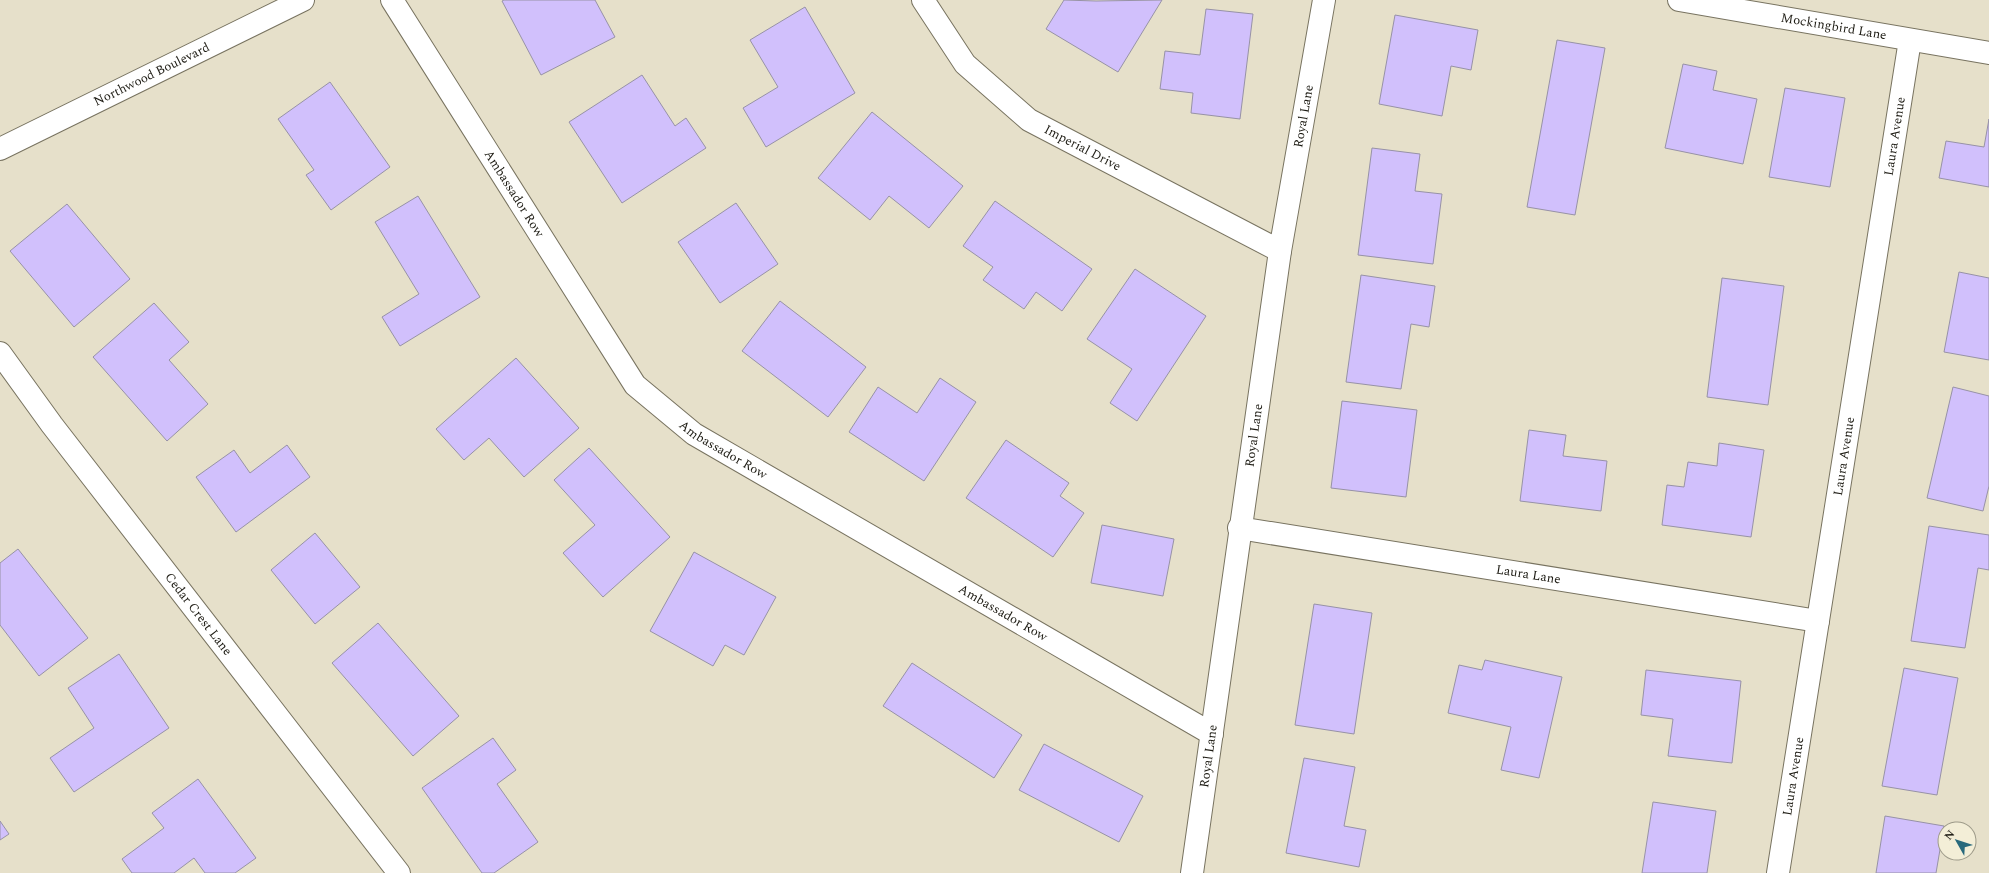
<svg xmlns="http://www.w3.org/2000/svg" width="1989" height="873" font-family="Spectral,serif">
<style>
.building{fill:#d1c0fc;stroke:#9792a6}
.lines{fill:none;stroke-linecap:round;stroke-linejoin:round}
.minor-casing{stroke:#787360;stroke-width:24}
.minor{stroke:#fff;stroke-width:22}
.labels{text-anchor:middle;dominant-baseline:central;stroke-width:4;stroke-linejoin:round;paint-order:stroke}
.street-label{font-size:13px;fill:#1d1b13;stroke:#f3eed7}
</style>
<rect width="100%" height="100%" fill="#e6e0ca"/>
<!-- building -->
<path class="building" d="M504,0H595L615,37L541,75L502,1Z
M1064,0L1096,1L1162,0L1118,72L1046,29Z
M805,7L855,93L766,147L743,108L778,87L750,40Z
M1206,9L1253,14L1240,119L1191,113L1193,93L1160,89L1165,51L1200,55Z
M1395,15L1478,30L1471,70L1451,66L1442,116L1379,104Z
M1557,40L1605,48L1575,215L1527,207Z
M1683,64L1717,71L1713,90L1757,99L1743,164L1665,148Z
M642,75L675,126L686,118L706,148L622,203L569,122Z
M330,82L390,167L331,210L306,175L314,170L278,119Z
M1785,88L1845,98L1830,187L1769,177Z
M872,112L963,186L929,228L889,196L870,220L818,178Z
M1989,119V187L1939,178L1946,141L1984,147Z
M1372,148L1420,154L1415,191L1442,194L1433,264L1358,255Z
M418,196L480,297L400,346L382,317L419,294L375,222Z
M995,201L1092,269L1062,311L1036,292L1024,309L983,280L993,267L963,246Z
M736,203L778,264L720,303L678,242Z
M67,204L130,279L74,327L10,251Z
M1135,269L1206,316L1137,421L1110,403L1132,369L1087,339Z
M1959,272L1989,278V360L1944,352Z
M1361,275L1435,286L1429,327L1411,324L1401,389L1346,382Z
M1722,278L1784,286L1768,405L1707,397Z
M780,301L866,367L828,417L742,351Z
M154,303L189,342L169,360L208,404L167,441L93,357Z
M516,358L579,428L524,477L489,438L464,460L436,429Z
M940,378L976,402L924,481L849,432L878,387L917,413Z
M1953,387L1989,396V486L1983,511L1927,498Z
M1342,401L1417,410L1406,497L1331,488Z
M1529,430L1566,435L1563,456L1607,461L1601,511L1520,501Z
M1006,440L1069,483L1060,496L1084,513L1053,557L966,498Z
M1719,443L1764,450L1751,537L1662,525L1667,485L1684,487L1688,462L1717,466Z
M287,445L310,477L236,532L196,477L234,450L250,473Z
M589,448L670,537L603,597L563,553L595,525L554,480Z
M1102,525L1174,539L1163,596L1091,583Z
M1929,526L1989,535V570L1978,568L1965,648L1911,641Z
M315,533L360,587L315,624L271,570Z
M18,549L88,638L39,676L0,625V563Z
M694,552L776,597L744,655L725,645L713,666L650,631Z
M1314,604L1372,613L1354,734L1295,725Z
M378,623L459,716L413,756L332,663Z
M119,654L169,728L74,792L50,758L94,728L68,688Z
M1485,660L1562,677L1539,778L1501,770L1511,727L1448,713L1459,665L1482,670Z
M912,663L1022,735L994,778L883,706Z
M1904,668L1958,678L1937,795L1882,786Z
M1646,670L1741,681L1732,763L1668,756L1673,719L1641,715Z
M493,738L516,770L497,784L538,842L494,873H482L422,788Z
M1044,744L1143,796L1119,842L1019,790Z
M1304,758L1355,767L1344,826L1366,830L1359,867L1286,853Z
M198,779L256,858L235,873H205L194,858L174,873H132L122,859L164,828L152,813Z
M1653,802L1716,811L1707,873H1642Z
M1885,816L1944,826L1936,873H1876Z
M0,821L9,834L0,840Z"/>
<g class="lines">
<defs>
<g id="minor">
<path id="s1" d="M392,0L635,385L694,434L1212,734"/>
<path id="s2" d="M923,0L965,64L1029,120L1280,251"/>
<path id="s3" d="M1679,0L1989,53"/>
<path id="s4" d="M0,149L303,0"/>
<path id="s5" d="M0,353L52,425L399,873"/>
<path id="s6" d="M1239,528L1818,621"/>
<path id="s7" d="M1192,873L1280,251L1324,0"/>
<path id="s8" d="M1778,873L1910,40"/>
</g>
</defs>
<!-- minor casing -->
<use href="#minor" class="minor-casing"/>
<!-- minor -->
<use href="#minor" class="minor"/>
</g>
<g class="labels">
<!-- street labels -->
<g class="street-label">
<text stroke="none"><textPath href="#s3" startOffset="157">Mockingbird Lane</textPath></text>
<text stroke="none"><textPath href="#s4" startOffset="169">Northwood Boulevard</textPath></text>
<text stroke="none"><textPath href="#s7" startOffset="765">Royal Lane</textPath></text>
<text stroke="none"><textPath href="#s8" startOffset="746">Laura Avenue</textPath></text>
<text stroke="none"><textPath href="#s2" startOffset="222">Imperial Drive</textPath></text>
<text stroke="none"><textPath href="#s1" startOffset="229">Ambassador Row</textPath></text>
<text stroke="none"><textPath href="#s7" startOffset="442">Royal Lane</textPath></text>
<text stroke="none"><textPath href="#s1" startOffset="565">Ambassador Row</textPath></text>
<text stroke="none"><textPath href="#s8" startOffset="422">Laura Avenue</textPath></text>
<text stroke="none"><textPath href="#s6" startOffset="293">Laura Lane</textPath></text>
<text stroke="none"><textPath href="#s1" startOffset="889">Ambassador Row</textPath></text>
<text stroke="none"><textPath href="#s5" startOffset="328">Cedar Crest Lane</textPath></text>
<text stroke="none"><textPath href="#s7" startOffset="118">Royal Lane</textPath></text>
<text stroke="none"><textPath href="#s8" startOffset="98">Laura Avenue</textPath></text>
</g>
</g>
<!-- north arrow -->
<g transform="translate(1957 841) rotate(309)"><circle r="19" fill="#f3eed7" stroke="#9d9a89"/>
<path d="M0-3L7 15L0 10L-7 15Z" fill="#28697c"/>
<text y="-6" font-size="11" font-weight="bold" text-anchor="middle" fill="#1d1b13">N</text>
</g>
</svg>
